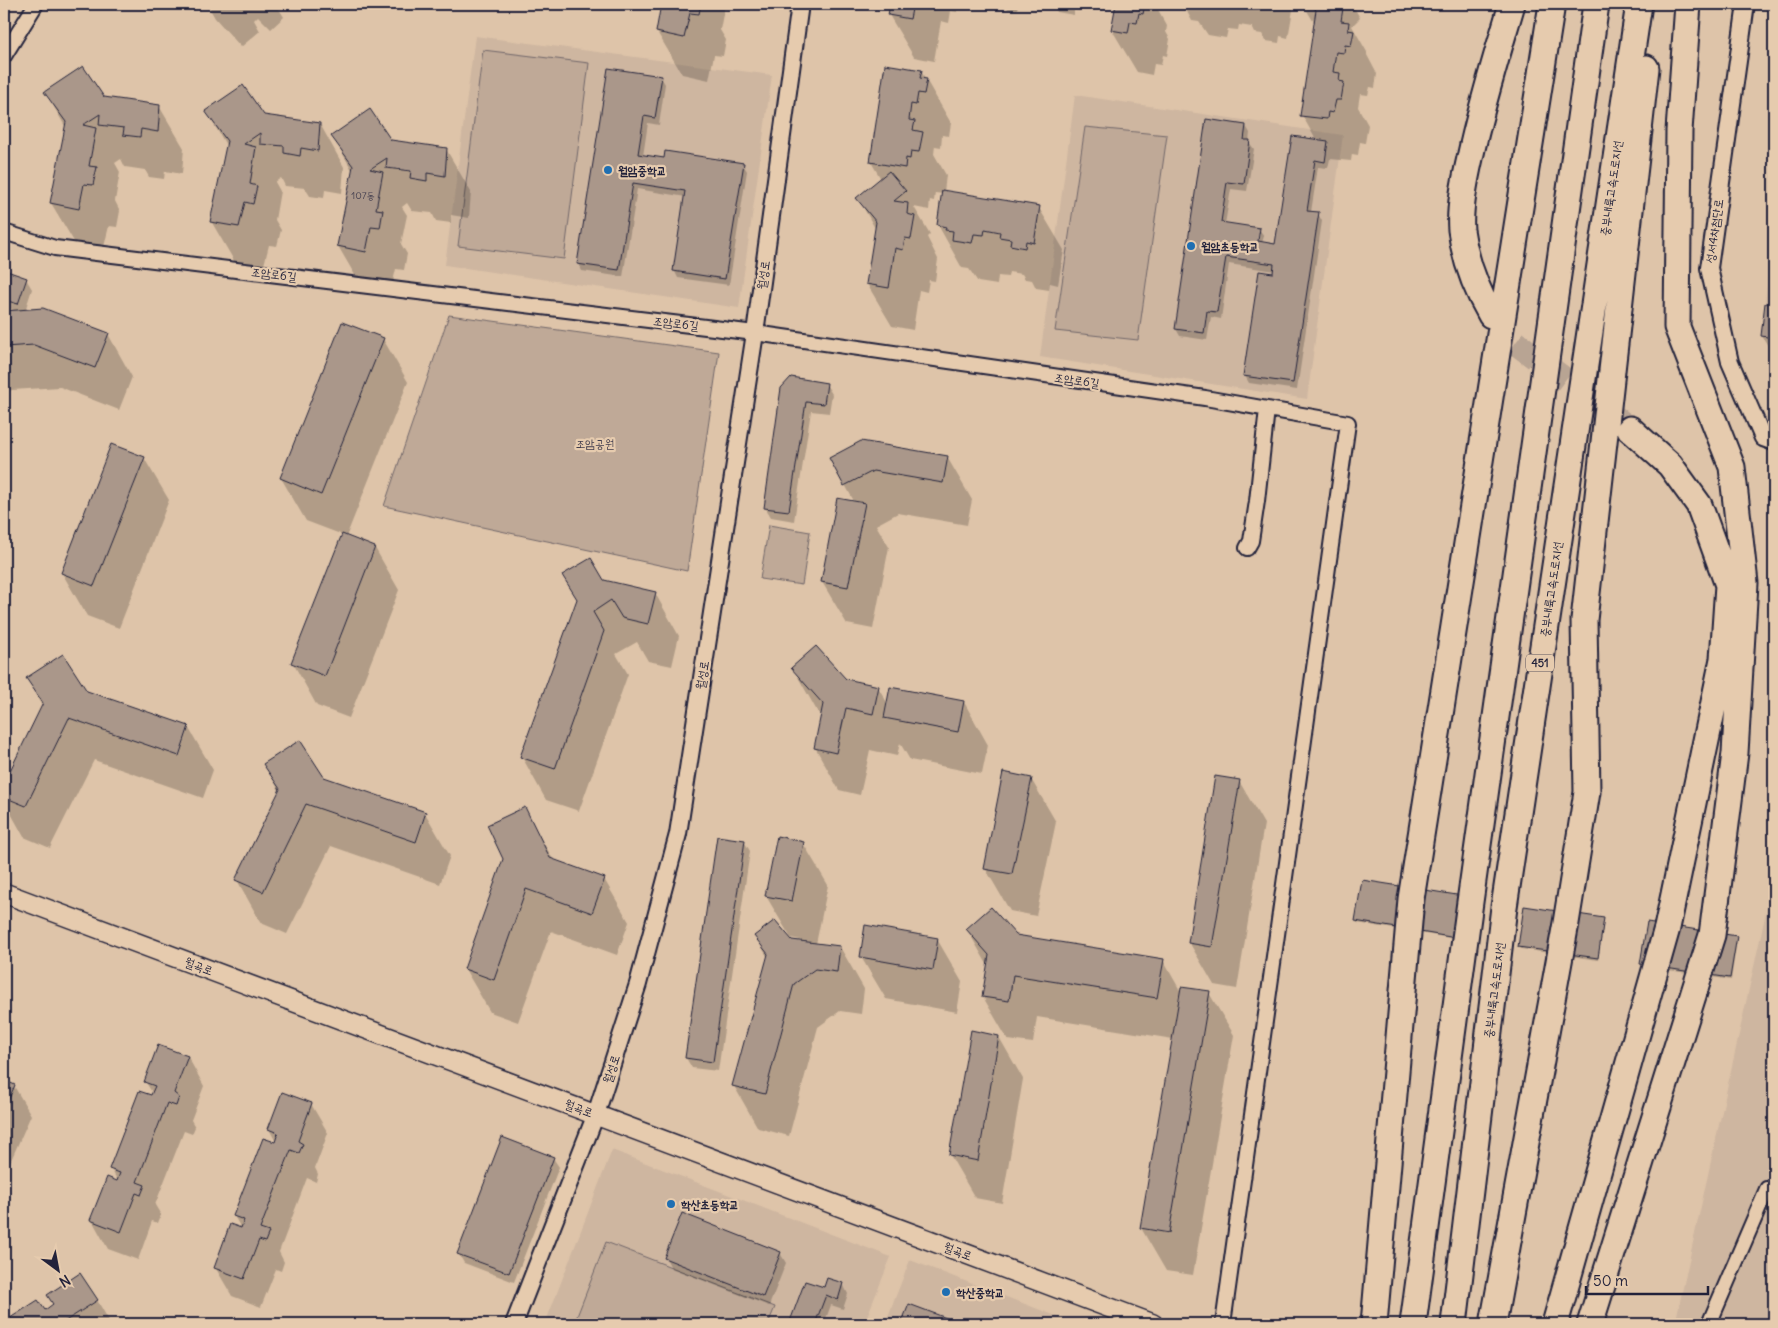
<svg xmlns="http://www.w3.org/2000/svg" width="1778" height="1328" font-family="Delius,'Poor Story',sans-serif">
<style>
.built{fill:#ceb6a0}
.green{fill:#bfa997;stroke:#706669}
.shadow{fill:#0003;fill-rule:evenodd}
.building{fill:#aa978a;stroke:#22223b}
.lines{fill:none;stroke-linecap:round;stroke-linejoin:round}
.motorway-tunnel{stroke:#b8a493;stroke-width:25;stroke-dasharray:25 12;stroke-linecap:butt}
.minor-casing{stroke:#22223b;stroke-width:18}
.tertiary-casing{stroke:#22223b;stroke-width:20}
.secondary-casing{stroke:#22223b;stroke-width:22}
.motorway-casing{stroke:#22223b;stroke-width:29}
.minor{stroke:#e6cbae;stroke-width:14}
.tertiary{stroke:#e6cbae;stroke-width:16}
.secondary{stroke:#e6cbae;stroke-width:19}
.motorway{stroke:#e6cbae;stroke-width:25}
.poi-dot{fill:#1f6fb2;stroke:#e6cbae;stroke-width:2}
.labels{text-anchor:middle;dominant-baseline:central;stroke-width:4.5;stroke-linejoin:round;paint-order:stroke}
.number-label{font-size:10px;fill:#443f4f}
.shield{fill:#e6cbae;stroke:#5d555e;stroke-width:1}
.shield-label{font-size:11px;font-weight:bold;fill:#22223b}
.poi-label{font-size:12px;font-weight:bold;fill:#22223b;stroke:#e6cbae;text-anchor:start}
.street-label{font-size:12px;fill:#22223b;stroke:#e6cbae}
.park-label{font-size:12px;fill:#413d4d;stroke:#e6cbae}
</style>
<rect width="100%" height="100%" fill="#dec4a9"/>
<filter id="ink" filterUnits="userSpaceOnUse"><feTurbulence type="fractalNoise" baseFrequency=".02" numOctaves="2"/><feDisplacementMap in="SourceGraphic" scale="10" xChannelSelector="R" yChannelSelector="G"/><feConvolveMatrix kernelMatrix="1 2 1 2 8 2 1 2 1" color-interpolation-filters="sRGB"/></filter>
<g filter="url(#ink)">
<!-- built -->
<path class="built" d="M475,36L772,75L739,308L445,265Z
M1075,95L1343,135L1307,399L1040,357Z
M1774,227V340L1765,303Z
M1774,876V1324H1675Z
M612,1150L891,1257L864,1324H545Z
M910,1260L1077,1324H885Z"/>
<!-- green -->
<path class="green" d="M483,50L589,63L564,259L458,246Z
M1085,127L1167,135L1138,340L1055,331Z
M449,315L719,352L687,571L384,506Z
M769,525L810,532L802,585L760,579Z
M606,1242L775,1307L768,1324H574Z"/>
<!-- shadow -->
<path class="shadow" d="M207,4H276L284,17L271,29L258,16L254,20L260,31L241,47L215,18Z
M663,4H725L720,30L726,40L723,56L714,55L709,80L682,74L657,32Z
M754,4H770V8L755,6Z
M891,4H958L957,12L951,11L949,23L941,21L934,61L914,57L889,15Z
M1006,4H1018L1017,10L1008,9Z
M1050,4H1099L1098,8L1081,5L1080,11L1074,10V15L1057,12L1054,5Z
M1117,4H1155L1167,26L1166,32L1170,39L1167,56L1163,55L1161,65L1154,64L1152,75L1137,72L1112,30Z
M1183,4H1294L1288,38L1280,36L1279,43L1266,41L1262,34L1255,33L1252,27L1239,25L1238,30L1228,29L1226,38L1208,35L1199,22L1192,21Z
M1303,4H1360L1355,9L1360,18L1352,26L1367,52V55L1377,74L1375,88L1370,87L1368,95L1360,94L1358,107L1368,125L1365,143L1360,142L1358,155L1352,154L1351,161L1330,159L1328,168L1318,167L1311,212L1318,214L1322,221L1297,390L1249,383L1245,376L1274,271L1229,264L1221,319L1211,317L1207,340L1180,336L1176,329L1246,126L1250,133L1249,142L1254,149L1247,191L1231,189L1225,224L1259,229L1264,236L1262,243L1277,245L1316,140L1302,115L1315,24ZM1258,234H1260L1258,248L1256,247Z
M921,71L951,123L949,136L942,135L941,147L935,146L934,154L946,175L944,192L1039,208L1064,250L1058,285L1050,283L1049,290L1036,288L1032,280L1025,279L1022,274L1009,272L1008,277L998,276L997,285L978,282L969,269L962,268L938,225L943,194L935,193L934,201L930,200L929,210L914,207L930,234L927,237L938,259L935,281L929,280L927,292L919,290L913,330L892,326L867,284L876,230L858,198L881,179L871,162Z
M661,77L665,84L659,125L648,123L643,156L665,159L743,164L747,171L729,285L678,278L674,270L686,197L637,189L623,277L582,271L578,263Z
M46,93L103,98L159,106L184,148L182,174L165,171L164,179L149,177L145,170L125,167L121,159L115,163L120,172L115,201L120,211L117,227L109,226L103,251L76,245L51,203L66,128Z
M207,112L263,116L320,124L344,167L342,193L325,190L324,198L310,196L305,188L285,186L281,178L275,182L280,191L275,220L281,230L277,246L269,245L263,269L236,264L211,221L227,147Z
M333,136L390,141L446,149L471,192L469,218L451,215V223L436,221L432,213L412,211L407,203L402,207L407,215L401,244L407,254L404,270L396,269L390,294L363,289L338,246L353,172Z
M4,271L26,279L32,289L25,311L108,334L132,377L119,410L60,387L12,390L4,393V312L17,311L4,307Z
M1766,305L1774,306V347L1768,346L1762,336Z
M383,339L408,382L346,537L375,548L399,590L349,718L317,706L293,663L343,535L306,521L281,478Z
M826,384L832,394L829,413L811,411L794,521L771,517L765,507L783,389Z
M947,457L972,500L967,525L898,513L876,525L889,547L873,629L847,624L822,582L855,503L831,459Z
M144,458L169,500L119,628L87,616L62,573Z
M603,581L655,593L679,636L672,666L648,661L637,642L616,654L628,674L579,811L546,800L522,757Z
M793,668L878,687L888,704L964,702L988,745L982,774L910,760L900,743L897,756L870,750L860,795L839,790L815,747L822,716L817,711Z
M28,679L86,692L188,727L213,770L203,798L94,760L50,848L24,837L4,801V786L43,706Z
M265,765L323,778L425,813L450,856L440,884L331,846L287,934L261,923L237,880L280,792Z
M1031,779L1056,822L1036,916L1010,911L985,868Z
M1239,781L1264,824L1237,989L1214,985L1189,942Z
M524,809L554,861L604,879L629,922L617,955L551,931L518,1022L490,1012L465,969Z
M744,841L750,851L718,1071L692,1068L686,1058Z
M803,843L828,885L816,944L840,947L864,989L861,1014L840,1011L818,1027L789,1136L758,1128L734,1086L768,958L756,937L801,942V940L791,938L766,896Z
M1363,881L1457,939L1357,923L1356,921Z
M1603,919L1604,921L1598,960L1521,949L1520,947Z
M967,929L1163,960L1181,992L1209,993L1234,1035L1193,1275L1166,1271L1141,1228L1173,1039L1037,1017L1033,1043L1008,1040L983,997L988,966Z
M1736,937L1737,939L1731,980L1643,966L1641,964Z
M937,939L962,982L957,1012L886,999L861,957Z
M999,1037L1023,1079L1002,1203L975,1198L950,1155Z
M188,1057L204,1086L191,1120L195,1127L192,1134L184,1131L155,1205L161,1215L158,1223L152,1221L138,1260L108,1249L92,1220L119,1183L111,1169L152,1097L153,1094L145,1081Z
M4,1081L14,1086L31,1115L4,1176Z
M311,1104L328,1133L315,1168L318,1174L316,1182L307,1178L279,1252L284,1262L281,1271L276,1269L261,1307L232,1296L215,1267L242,1230L234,1216L275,1144L276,1142L269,1129Z
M553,1158L559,1167L514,1282L464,1263L458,1253Z
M780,1253L786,1263L769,1306L671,1268L666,1258Z
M806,1282L825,1289L843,1284L848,1294L843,1309L831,1305L824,1324H791Z
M97,1300L111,1324H4L38,1301L44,1312Z
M910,1306L948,1320L950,1324H903Z"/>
<!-- building -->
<path class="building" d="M661,4H701L699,14L690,13L684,38L656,32Z
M890,4H913L910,19L888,15Z
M1116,4H1145L1143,14L1139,13L1137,23L1130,22L1128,33L1111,30Z
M1309,4H1332L1335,7L1343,8L1341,21L1349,22L1348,30L1354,31L1351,46L1345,45L1344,53L1336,52L1333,72L1340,73L1339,81L1344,82L1341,100H1336L1333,113L1328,112L1327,119L1300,116L1316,10Z
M885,64L922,70L920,78L927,79L924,94L918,93L916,105L911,104L909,120L915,121L913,130L923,132L919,152L911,151L910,159L906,158L905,168L870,162Z
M83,66L104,97L160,105L158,132L141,129L140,137L123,135L124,128L99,125L100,114L83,125L96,128L89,166L97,167L93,185L84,184L79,209L50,203L66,122L44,92Z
M608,68L662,76L655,118L644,116L638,154L664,158L665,151L744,163L725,279L673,271L685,191L633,183L619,270L577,264Z
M243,85L264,115L320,123L318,151L301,148L300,156L284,153V146L260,144V133L244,144L256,147L250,184L257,186L253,204L245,202L239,227L210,222L227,141L205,111Z
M370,109L391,140L447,148L445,176L427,173V181L410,178L411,171L386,168L387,158L370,169L383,172L376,209L383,210L380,228L371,227L366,252L337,246L353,166L331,136Z
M1206,119L1246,125L1244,140H1250L1244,184L1227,182L1221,222L1260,228L1258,241L1275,244L1292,136L1328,141L1325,162L1315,160L1307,211L1319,212L1293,383L1243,376L1259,271L1273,273L1274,264L1226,257L1217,312L1207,311L1204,333L1175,329Z
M889,171L906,191L894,201L908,203L907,214L915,216L911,239L905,238L903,250L895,248L889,288L866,284L876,222L856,198Z
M942,190L1040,206L1034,243L1026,241L1025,248L1010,245L1011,239L999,237L1000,232L985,229L984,235L974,234L972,243L952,240L953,231L945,230L946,227L937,225Z
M4,270L27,278L18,304L4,300Z
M1765,303L1774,304V338L1761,336Z
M43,308L109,333L95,368L34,345L4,347V311Z
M342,322L384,338L321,495L280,478Z
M791,377L827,383L824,404L806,402L789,511L764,508L781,388Z
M861,441L948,456L943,483L873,471L844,486L829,458Z
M111,444L145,457L94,586L61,573Z
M837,498L865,503L848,587L821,582Z
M342,534L375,547L325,676L291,663Z
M591,558L604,580L656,592L648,624L622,618L611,600L593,612L604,631L555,769L520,757L577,599L562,575Z
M816,646L846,679L879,686L873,714L846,708L836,753L814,748L823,704L791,668Z
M63,654L87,691L189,726L179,756L69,718L26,806L4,797V783L43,703L26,678Z
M890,687L964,701L958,732L884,718Z
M300,740L324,777L426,812L416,842L306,804L263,892L235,880L280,789L263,764Z
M1003,772L1032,778L1012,874L984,869Z
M1215,776L1240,780L1212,947L1188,943Z
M525,807L550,858L605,878L592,913L526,889L494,980L464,969L503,859L487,825Z
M717,836L745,840L713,1062L685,1058Z
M777,836L804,842L792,901L765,896Z
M1362,880L1463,896L1456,938L1355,921Z
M1524,906L1604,918L1598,958L1518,947Z
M991,907L1016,935L1164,959L1157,998L1013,975L1009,1001L982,997L989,955L966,929Z
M775,920L792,940L840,946L837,972L815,969L794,984L765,1094L732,1086L768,954L754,936Z
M1647,922L1737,936L1730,978L1640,964Z
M865,925L938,938L933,970L860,957Z
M1181,987L1210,991L1169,1233L1140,1228Z
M971,1030L999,1036L978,1161L949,1155Z
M158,1045L188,1056L174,1093L179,1097L176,1106L167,1103L137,1182L145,1185L141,1195L136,1193L121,1232L90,1220L107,1177L117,1181L120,1173L109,1169L139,1091L151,1095L155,1086L144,1082Z
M4,1080L15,1085L4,1110Z
M282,1092L312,1103L298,1141L303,1144L299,1153L291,1150L260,1229L269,1232L265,1242L259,1240L244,1279L214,1268L230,1224L241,1228L244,1220L233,1216L263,1138L275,1142L278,1133L268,1129Z
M502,1137L554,1157L509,1273L457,1254Z
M682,1213L781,1252L763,1297L664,1258Z
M80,1273L98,1300L64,1322L65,1324H4V1322L38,1300L45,1310L53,1304L47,1295Z
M827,1278L843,1283L838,1300L826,1295L815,1324H789L805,1281L824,1287Z
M909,1304L949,1319L947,1324H901Z"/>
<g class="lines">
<!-- motorway-tunnel -->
<path class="motorway-tunnel" d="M1491,315L1515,342L1622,423"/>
<defs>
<path id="minor" d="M4,56L36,4
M4,232L55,248L755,333L1205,398L1348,423L1223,1324
M1247,548L1251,541L1257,501L1267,409
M1709,1324L1767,1189L1774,1190"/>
<path id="tertiary" d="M1746,4L1709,268L1730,362L1763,438L1774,442
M514,1324L596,1114L638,984L678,834L755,333L800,4"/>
<path id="secondary" d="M4,893L1153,1324"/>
<path id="motorway" d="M1491,315C1476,289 1465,261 1461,230C1459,208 1465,180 1470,158C1481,106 1497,55 1512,4
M1374,1324L1411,899L1552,4
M1413,1324L1470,902L1596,4
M1454,1324L1504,907L1639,4
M1493,1324L1566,923L1587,792L1584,620L1646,68
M1555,1324L1667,928L1723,659L1728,585L1699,505L1670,465L1630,429
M1590,1324L1712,935L1735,753L1745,583L1732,467L1677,327L1679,131L1688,4"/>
</defs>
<!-- minor casing -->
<use href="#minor" class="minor-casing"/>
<!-- tertiary casing -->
<use href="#tertiary" class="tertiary-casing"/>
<!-- secondary casing -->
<use href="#secondary" class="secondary-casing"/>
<!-- motorway casing -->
<use href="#motorway" class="motorway-casing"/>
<!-- minor -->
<use href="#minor" class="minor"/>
<!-- tertiary -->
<use href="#tertiary" class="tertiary"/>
<!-- secondary -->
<use href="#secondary" class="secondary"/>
<!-- motorway -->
<use href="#motorway" class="motorway"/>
</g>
</g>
<!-- markers -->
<g class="poi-dot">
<circle cx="608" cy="170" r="5"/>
<circle cx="1191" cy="246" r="5"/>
<circle cx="671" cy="1204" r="5"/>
<circle cx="946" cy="1292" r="5"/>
</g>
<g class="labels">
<!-- number labels -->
<g class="number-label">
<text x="363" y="195">107동</text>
</g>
<!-- shield labels -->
<rect class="shield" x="1526" y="654.5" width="28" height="17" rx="4"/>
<g class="shield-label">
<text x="1540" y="663">451</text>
</g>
<!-- poi labels -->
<g class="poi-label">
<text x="618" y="170">월암중학교</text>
<text x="1201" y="246">월암초등학교</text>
<text x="681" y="1204">학산초등학교</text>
<text x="956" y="1292">학산중학교</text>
</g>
<!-- street labels -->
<g class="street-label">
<text transform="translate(1611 188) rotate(-82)">중부내륙고속도로지선</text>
<text transform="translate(1714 231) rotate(-82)">성서4차첨단로</text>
<text transform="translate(274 274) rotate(7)">조암로6길</text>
<text transform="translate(763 275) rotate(-82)">월성로</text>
<text transform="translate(676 323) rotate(7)">조암로6길</text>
<text transform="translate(1077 380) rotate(8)">조암로6길</text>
<text transform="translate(1551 589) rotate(-82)">중부내륙고속도로지선</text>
<text transform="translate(702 675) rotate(-81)">월성로</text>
<text transform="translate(199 966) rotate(20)">월곡로</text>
<text transform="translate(1494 990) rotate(-83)">중부내륙고속도로지선</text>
<text transform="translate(611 1069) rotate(-72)">월성로</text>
<text transform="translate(579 1108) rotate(20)">월곡로</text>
<text transform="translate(958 1251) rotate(21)">월곡로</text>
</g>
<!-- park labels -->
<g class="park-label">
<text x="595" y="443">조암공원</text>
</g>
</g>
<!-- margin -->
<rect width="1778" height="1328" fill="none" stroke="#e6cbae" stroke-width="20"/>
<rect x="10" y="10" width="1758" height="1308" fill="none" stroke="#22223b" stroke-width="2" filter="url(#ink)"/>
<!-- north arrow -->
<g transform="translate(58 1270) rotate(148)" stroke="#e6cbae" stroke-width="4" paint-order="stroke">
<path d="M0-4L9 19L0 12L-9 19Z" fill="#22223b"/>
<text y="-8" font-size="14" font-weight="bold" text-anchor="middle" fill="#22223b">N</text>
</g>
<!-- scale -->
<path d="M1586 1286v8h122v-8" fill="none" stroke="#22223b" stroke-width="2.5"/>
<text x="1593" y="1286" font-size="15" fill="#22223b" stroke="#e6cbae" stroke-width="4" paint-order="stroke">50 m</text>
</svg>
